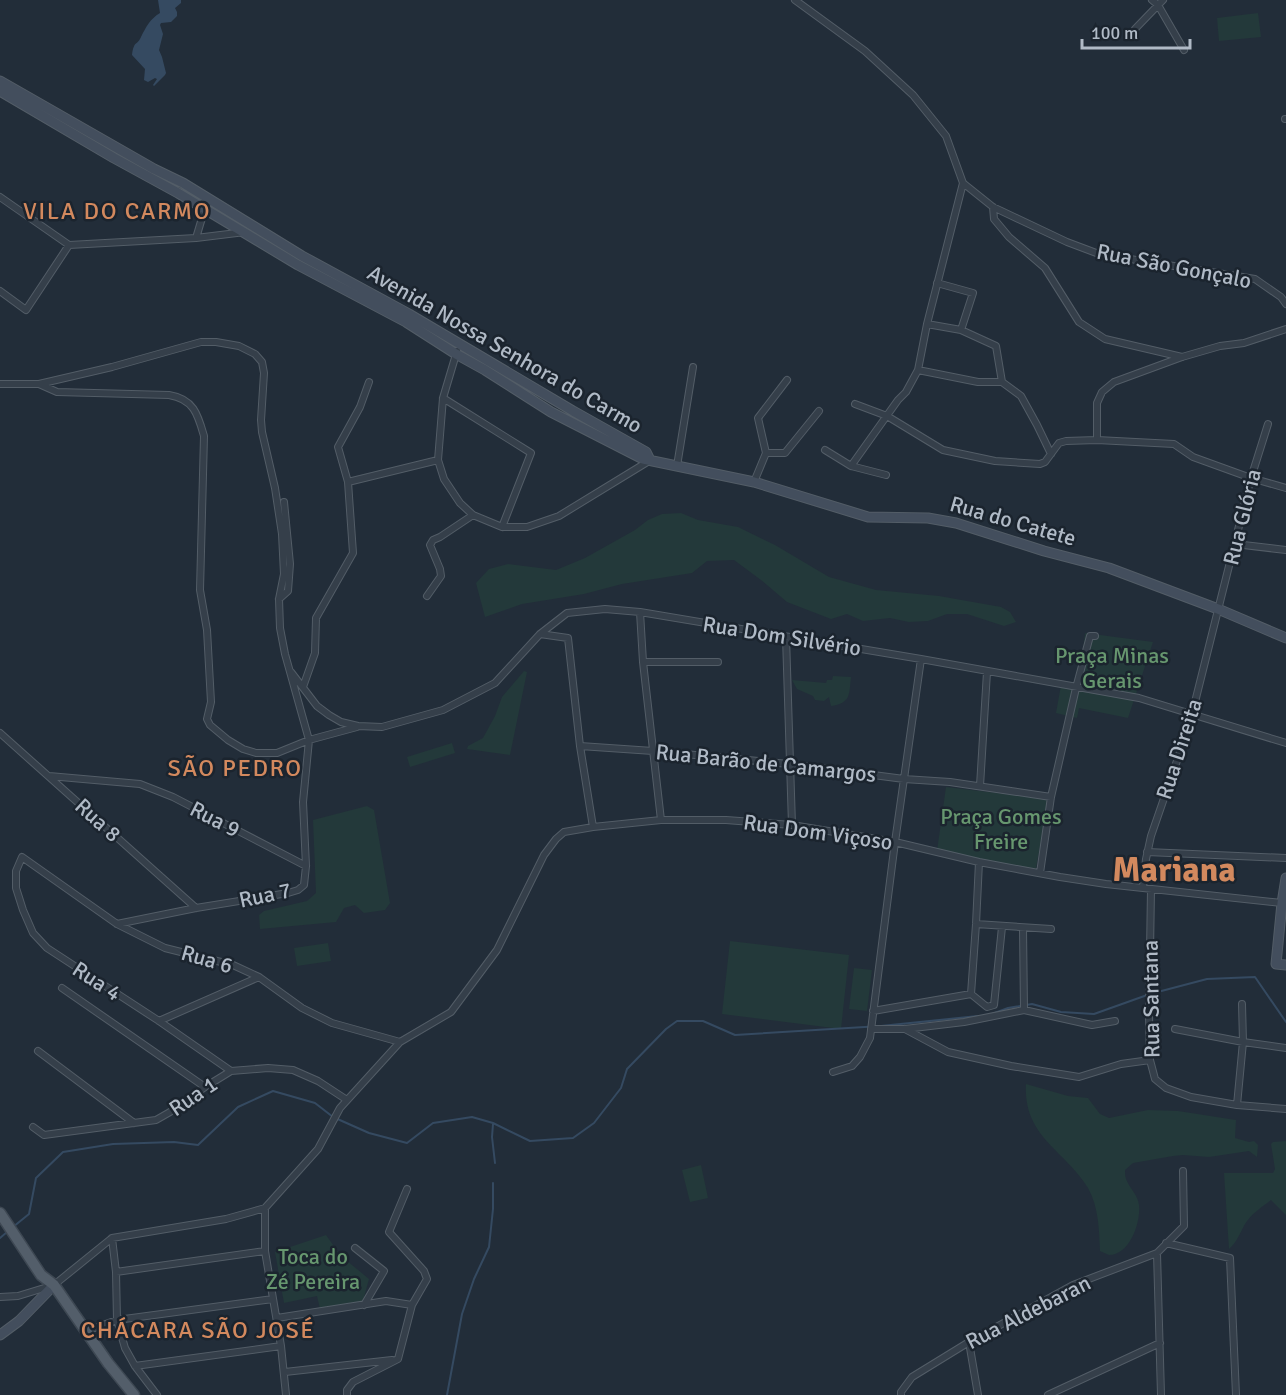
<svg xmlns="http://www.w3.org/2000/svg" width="1286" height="1395" font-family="Signika,sans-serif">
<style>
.green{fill:#23393a}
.water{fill:#354a61}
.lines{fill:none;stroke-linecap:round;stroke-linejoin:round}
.stream{stroke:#354a61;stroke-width:2}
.street-casing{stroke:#535d67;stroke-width:8}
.secondary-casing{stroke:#535d67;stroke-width:11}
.primary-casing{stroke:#3e4853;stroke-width:13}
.street{stroke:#353f4a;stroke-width:6}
.secondary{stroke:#434e5d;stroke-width:9}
.primary{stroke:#535e6a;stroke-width:10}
.labels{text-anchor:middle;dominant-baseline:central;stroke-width:5;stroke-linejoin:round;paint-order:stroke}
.street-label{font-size:22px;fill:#b0bac6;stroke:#1b242e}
.park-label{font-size:22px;fill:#67976f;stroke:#1b242e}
.neighbourhood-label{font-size:24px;letter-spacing:1.5px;fill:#d3895e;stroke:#1b242e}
.town-label{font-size:34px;font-weight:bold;fill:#d3895e;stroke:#1b242e}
</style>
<rect width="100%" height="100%" fill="#222d39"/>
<!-- green -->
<path class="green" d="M1258,13L1261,37L1219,41L1217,18Z
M681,513L698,520L738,527L775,545L829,577L876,590L939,596L1001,607L1010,612L1016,622L1004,626L967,614H947L928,621L909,622L890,618L863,621L847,614L831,619L787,602L761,580L734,560L707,561L692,573L622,584L584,594L522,604L485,617L476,583L489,569L508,564L556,570L585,558L635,530L648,520L662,514Z
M1085,633L1153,642L1128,718L1079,708L1077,718L1056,713L1061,685L1079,688Z
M524,671L527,672L510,755L467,749L468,746L483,738L495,716L502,697Z
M833,676L851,677C849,695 851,703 831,706L829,697L824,701L815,700L813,696L797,689L792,680L826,683L827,680H832Z
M452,743L455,753L410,767L407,757Z
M946,787L1049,799L1035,873L937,851Z
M367,806L374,810L390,903L385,910L364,913L355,905L344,908L336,922L260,929L259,915L264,911L307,901L316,893L313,820Z
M730,941L849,955L841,1029L722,1014Z
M328,943L331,961L297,966L294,948Z
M854,968L872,970L867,1011L849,1009Z
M1026,1084L1068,1096L1088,1098L1100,1114L1109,1118L1148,1110L1178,1111L1236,1120L1235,1138L1249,1142L1254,1141L1258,1145L1257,1157L1249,1151L1209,1157L1183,1155L1173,1156L1133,1163L1125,1170C1125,1173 1125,1176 1126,1179C1130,1189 1138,1195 1139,1205C1141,1222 1130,1255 1109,1255C1106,1254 1103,1252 1100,1251C1099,1230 1099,1208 1088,1188C1065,1150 1023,1137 1026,1084Z
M1286,1141V1215L1271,1200C1262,1207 1251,1214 1245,1224C1240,1233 1237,1242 1229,1249L1224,1173H1273L1275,1169L1271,1144L1273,1142Z
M701,1165L708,1198L690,1202L682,1170Z
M326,1235L341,1256L369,1279L361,1308L321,1313L317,1296L284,1303L275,1252Z"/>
<!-- water -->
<path class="water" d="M158,0H181V3L175,8L177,12V16L171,22L161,23L160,25L163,34L159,50L162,57L166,73L165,75L154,86L153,85L157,79L155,78L148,82L144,80L145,69L132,55C134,40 137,46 141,37C146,27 150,19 160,13Z"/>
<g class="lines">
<!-- stream -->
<path class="stream" d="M992,1014L1008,1008L1032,1004L1061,1012L1094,1014L1150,994L1207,979L1255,977L1286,1022
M493,1124L492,1137L495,1163
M13,1227L29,1214L36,1178L63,1152L113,1144L174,1142L198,1145L238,1107L273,1091L315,1103L333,1117L369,1133L407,1143L433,1123L472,1117L493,1123L530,1141L573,1138L594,1123L621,1088L627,1069L666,1029L677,1021H703L735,1035L881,1026L978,1016
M0,1238L7,1232
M447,1395L462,1314L474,1279L489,1247L493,1209V1183"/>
<defs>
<path id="street" d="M795,0L865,51L913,95L946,136L963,183
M1152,0L1158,5L1184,50
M1135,29L1163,0
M1285,119H1286
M963,183L993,207L1067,242L1099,254L1255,279L1281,297L1286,304
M0,197L69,245
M993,207L994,219L1009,237L1045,268L1079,322L1105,339L1182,357
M196,238L205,208L210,200
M69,245L196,238L245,232
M937,283L973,293L961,330L996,346L1002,382
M0,291L26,310L69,245
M927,324L961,330
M457,351L443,398L438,460L444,479L460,503L473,515L502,527H527L559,516L649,461
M918,370L978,382H1002L1021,396L1037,425L1051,454
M0,384H39L57,392L169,395C194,399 198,415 204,436L200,590L207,630L211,702L207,719L210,725L228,740L243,749L256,753H277L309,740L357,727
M39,384L112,367L201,342H216L239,346L255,354L262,362L264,373L261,420L262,432L275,488L282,534L284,574L279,599L280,628L285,654L309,740L303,802L306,866L304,885L298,890L288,893L196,908L117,924
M443,398L531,453L502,527
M855,404L887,416L943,450L995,461L1040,464L1045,462L1059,443L1066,441L1097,440L1174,444L1193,457L1251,478L1286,488
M1097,440V403L1102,392L1114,382L1182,357L1220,346L1244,343L1286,329
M825,450L851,466L886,475
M766,453L758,418L787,380
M677,466L693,367
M851,466L898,400L906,392L918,370L927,324L963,183
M348,482L438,460
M754,482L766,453H785L819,411
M1235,544L1286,550
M427,596L441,576L440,569L430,545L433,540L440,537L473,515
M279,599L288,591L290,564L284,502
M640,612L643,662L661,820
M540,634L568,638L580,746L593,827
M786,637L792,825
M643,662H718
M291,672L317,706L329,715L341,722L358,726L382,727L443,710L495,683L540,634L567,613L605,609L640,612L921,659L1139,698L1286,743
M303,687L315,653L316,618L353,553L348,482L338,447L360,407L369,382
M0,733L196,908
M580,746L653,751L789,764L904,779L950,782L1051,797
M49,776L140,784L173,797L306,866
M980,786L987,672
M1147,852L1286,858
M1040,873L1051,797L1076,688L1090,636H1095
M1143,888L1146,859L1151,836L1189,726L1251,478L1268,424
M1151,889L1149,1015L1150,1060L1155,1079L1166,1088L1191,1097L1237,1105L1286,1109
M976,924L1051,929
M1023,928L1024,1010
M62,988L205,1087
M971,994L987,1007L994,1005L1002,927
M873,1011L971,994L976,924L979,862
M159,1021L259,977
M871,1029H905L964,1022L1024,1010L1092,1025L1115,1021
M905,1029L948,1052L1011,1066L1079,1077L1121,1064L1150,1060
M1175,1029L1243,1042L1286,1048
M38,1051L134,1123
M231,1071L159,1021L47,948L33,933L23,910L16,888V871L22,857L117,924L165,948L233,965L259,977L302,1008L332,1023L400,1042
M833,1072L852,1066L860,1057L870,1038L895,842L921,659
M1237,1105L1243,1042L1242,1004
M33,1127L44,1135L156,1120L170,1112L205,1087L231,1071L268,1068L293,1070L318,1081L347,1100
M265,1208V1251L281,1346L286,1395
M112,1238L116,1272L117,1320L125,1348L135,1366L157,1395
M1166,1243L1230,1258L1236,1395
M355,1248L384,1271L364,1305
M1157,1253L1161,1395
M116,1272L265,1251
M0,1297L18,1296L54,1285L112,1238L226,1219L265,1208L318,1149L340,1108L400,1042L451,1012L497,950L544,855L556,839L564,832L593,827L661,820H726L792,825L895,842L979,862L1060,877L1106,884L1282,903
M277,1318L386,1301L412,1305
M86,1331L117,1320L273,1299
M969,1342L978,1395
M135,1366L281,1346
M285,1372L392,1360
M347,1395V1390L353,1382L398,1359L412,1305L427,1279L424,1271L389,1232L407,1189
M901,1395V1392L912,1377L969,1342L1073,1285L1157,1253L1184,1226L1183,1171
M1048,1395L1160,1343"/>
<path id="secondary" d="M0,81L154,169L183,183L302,256L409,314L573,411L646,452L650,460
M0,91L114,158L178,193L298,265L406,322L456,354L485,370L551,412L643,459L754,482L868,517L928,518L956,523L1044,551L1109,568L1218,609L1286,638
M1286,878L1282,903L1276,964L1286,965
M0,1335L19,1321L54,1285"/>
<path id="primary" d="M0,1213L41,1275L54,1285L108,1363L134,1395"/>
</defs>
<!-- street casing -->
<use href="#street" class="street-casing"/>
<!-- secondary casing -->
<use href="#secondary" class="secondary-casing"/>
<!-- primary casing -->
<use href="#primary" class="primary-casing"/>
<!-- street -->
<use href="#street" class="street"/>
<!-- secondary -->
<use href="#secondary" class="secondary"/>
<!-- primary -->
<use href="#primary" class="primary"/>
</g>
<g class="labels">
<!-- street labels -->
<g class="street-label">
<text transform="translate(1174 266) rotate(11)">Rua São Gonçalo</text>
<text transform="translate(505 349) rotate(30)">Avenida Nossa Senhora do Carmo</text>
<text transform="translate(1242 517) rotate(-76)">Rua Glória</text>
<text transform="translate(1013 521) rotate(16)">Rua do Catete</text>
<text transform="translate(782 636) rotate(9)">Rua Dom Silvério</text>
<text transform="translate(1179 749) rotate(-72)">Rua Direita</text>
<text transform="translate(766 763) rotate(6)">Rua Barão de Camargos</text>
<text transform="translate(215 819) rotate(27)">Rua 9</text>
<text transform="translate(98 820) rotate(42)">Rua 8</text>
<text transform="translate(818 832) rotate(8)">Rua Dom Viçoso</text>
<text transform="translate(265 895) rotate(-12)">Rua 7</text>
<text transform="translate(207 959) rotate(16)">Rua 6</text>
<text transform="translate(97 981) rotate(33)">Rua 4</text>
<text transform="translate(1151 999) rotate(-91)">Rua Santana</text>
<text transform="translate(193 1096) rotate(-34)">Rua 1</text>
<text transform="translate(1028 1312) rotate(-27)">Rua Aldebaran</text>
</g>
<!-- park labels -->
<g class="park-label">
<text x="1112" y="655">Praça Minas<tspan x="1112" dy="25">Gerais</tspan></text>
<text x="1001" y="816">Praça Gomes<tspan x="1001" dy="25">Freire</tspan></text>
<text x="313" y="1256">Toca do<tspan x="313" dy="25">Zé Pereira</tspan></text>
</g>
<!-- neighbourhood labels -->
<g class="neighbourhood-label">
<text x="117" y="211">VILA DO CARMO</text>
<text x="235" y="768">SÃO PEDRO</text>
<text x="198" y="1330">CHÁCARA SÃO JOSÉ</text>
</g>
<!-- town labels -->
<g class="town-label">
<text x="1174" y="870">Mariana</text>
</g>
</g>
<!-- scale -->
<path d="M1082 39v9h108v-9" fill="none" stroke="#b0bac6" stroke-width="3"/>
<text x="1091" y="39" font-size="18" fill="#b0bac6" stroke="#1b242e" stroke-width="4.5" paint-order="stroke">100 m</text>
</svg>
